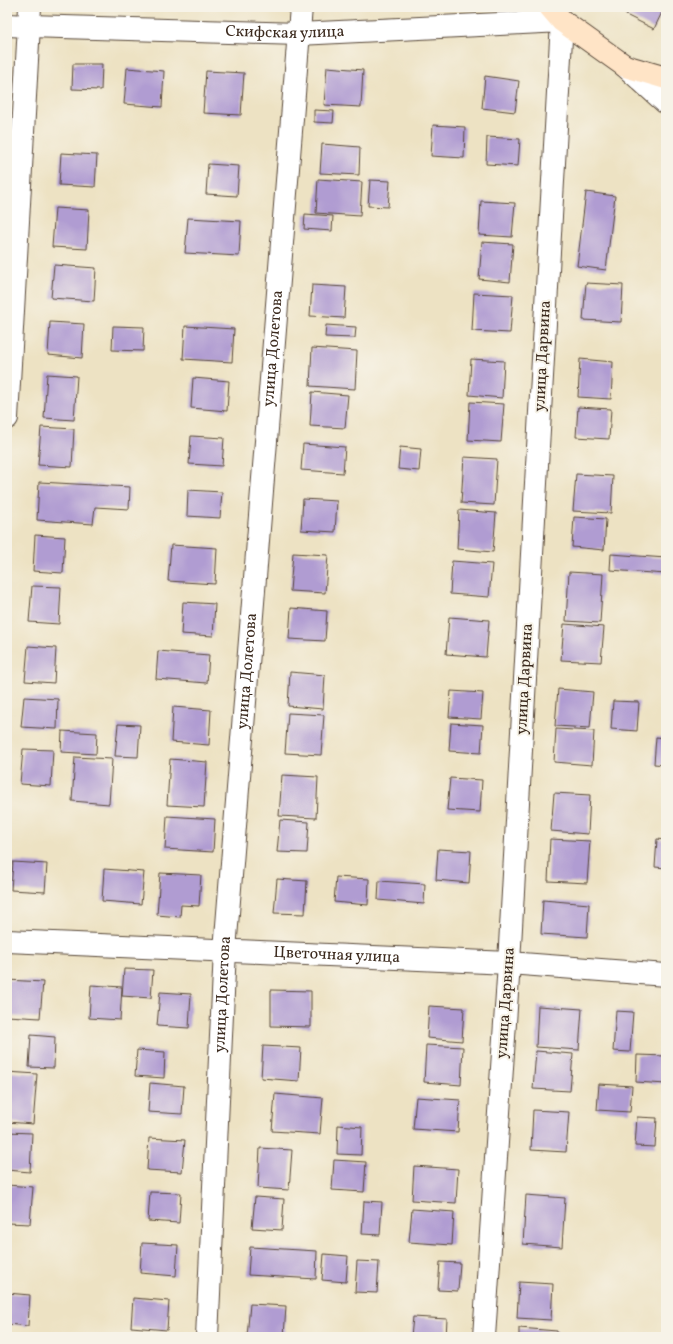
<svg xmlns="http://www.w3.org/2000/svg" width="673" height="1344" font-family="Vollkorn,serif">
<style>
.building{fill:#b09cd2}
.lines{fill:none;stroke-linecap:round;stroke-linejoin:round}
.street-casing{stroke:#564637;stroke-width:24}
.secondary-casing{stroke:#564637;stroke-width:24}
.street{stroke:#fff;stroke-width:22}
.secondary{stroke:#ffe4c6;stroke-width:22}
.labels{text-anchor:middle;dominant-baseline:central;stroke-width:4;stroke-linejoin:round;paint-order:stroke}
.street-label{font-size:16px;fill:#3b2a1e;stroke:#f7f3e8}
</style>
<rect width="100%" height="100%" fill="#f7f3e8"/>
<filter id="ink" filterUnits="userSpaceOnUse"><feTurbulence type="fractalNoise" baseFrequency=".025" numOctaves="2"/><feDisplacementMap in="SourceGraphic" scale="8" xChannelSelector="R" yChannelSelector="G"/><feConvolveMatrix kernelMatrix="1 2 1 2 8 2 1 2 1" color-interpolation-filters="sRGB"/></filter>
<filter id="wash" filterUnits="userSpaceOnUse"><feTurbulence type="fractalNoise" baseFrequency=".012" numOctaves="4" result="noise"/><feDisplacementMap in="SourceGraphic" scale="16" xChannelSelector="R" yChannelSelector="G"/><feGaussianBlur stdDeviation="0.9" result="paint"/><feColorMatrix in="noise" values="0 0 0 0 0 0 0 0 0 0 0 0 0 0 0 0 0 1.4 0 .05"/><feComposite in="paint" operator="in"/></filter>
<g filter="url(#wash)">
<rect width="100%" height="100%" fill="#ede2c3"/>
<g id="blocks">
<!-- building -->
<path class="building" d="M620,7H663L664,8L654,29L626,15Z
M73,64H102L101,90L72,89Z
M327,67L363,70L361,107L324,105Z
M127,68L164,71L162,107L124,104Z
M206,71L244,73L241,115L203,113Z
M485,76L519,81L515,112L482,108Z
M314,110L334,111L333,123L314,122Z
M433,125L465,127L464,158L431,156Z
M487,137L520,139L518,166L486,164Z
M322,144L360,147L359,175L320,173Z
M61,153L97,155L95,187L59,185Z
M208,164L239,166L237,196L206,194Z
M318,179L362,182L360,216L316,213Z
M370,180L390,181L388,207L368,206Z
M586,192L615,196L606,270L577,266Z
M481,201L515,203L512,237L479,235Z
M55,208L89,210L87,249L52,247Z
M305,214L333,216L332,231L304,229Z
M188,218L241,221L239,256L185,253Z
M482,242L513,244L510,282L479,279Z
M54,265L96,268L94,301L51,298Z
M586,283L623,285L621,322L583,320Z
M312,285L346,287L344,318L310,316Z
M474,293L513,295L510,333L472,331Z
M50,322L84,324L82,358L48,355Z
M326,325L356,327L355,338L325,337Z
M113,326L144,327L143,351L112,350Z
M185,326L234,329L232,362L183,359Z
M312,348L357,351L355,389L310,386Z
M471,359L504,361L502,398L469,395Z
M580,359L613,362L611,399L578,397Z
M47,374L77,376L74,420L44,418Z
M193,378L229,381L227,411L191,408Z
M312,392L348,395L345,428L310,426Z
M470,402L504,404L501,442L468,440Z
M578,407L611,409L609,439L576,437Z
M41,427L74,429L72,467L38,465Z
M191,436L224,438L222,466L189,464Z
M303,444L345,447L343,473L301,470Z
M400,447L421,449L419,471L398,469Z
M464,457L497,459L494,505L461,503Z
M576,474L613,476L611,513L573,511Z
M39,482L130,487L129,509L95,507L93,524L37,520Z
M188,490L222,492L220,518L187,516Z
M303,499L337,501L335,532L301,530Z
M459,510L496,513L493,552L457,549Z
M574,517L606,519L604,550L572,547Z
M35,535L65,537L63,573L33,571Z
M171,545L217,548L215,584L168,581Z
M293,553L328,555L325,593L290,591Z
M611,554L666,558V574L610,570Z
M452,561L492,564L489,597L450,594Z
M569,572L603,574L600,623L566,621Z
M32,586L61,587L59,624L29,622Z
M183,602L215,604L213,636L181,634Z
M291,608L327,611L325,641L289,639Z
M449,617L489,620L486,657L446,654Z
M564,624L604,627L601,662L561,660Z
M28,646L56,648L54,683L25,681Z
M158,651L209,655L207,683L156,679Z
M290,672L325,675L323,709L288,706Z
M558,689L593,692L590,728L555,726Z
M451,691L483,693L481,719L449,717Z
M24,697L58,699L57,729L21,727Z
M613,701L639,702L637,731L611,729Z
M173,707L211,710L209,745L171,742Z
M288,713L324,715L321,755L285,753Z
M451,723L483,725L481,753L449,751Z
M118,724L140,725L138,757L115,756Z
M556,729L594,731L592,765L554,762Z
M62,731L97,733L96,754L61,752Z
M656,737L666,738V765L654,764Z
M23,749L53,750L51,786L20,784Z
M75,757L112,759L109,804L72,801Z
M170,759L207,762L204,807L167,805Z
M282,775L318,777L316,818L279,816Z
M450,778L482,780L480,812L447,810Z
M554,793L590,795L588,834L551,831Z
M167,816L215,819L213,852L165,849Z
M280,820L309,822L307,853L277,852Z
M550,839L590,841L587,883L548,881Z
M657,839L666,840V868L655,867Z
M438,849L471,851L469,883L436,880Z
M13,862L47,864L45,892L11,890Z
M104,869L144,872L141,904L102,901Z
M160,873L201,875L199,906L181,905L180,917L157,915Z
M336,877L369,879L368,905L334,902Z
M277,879L307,881L305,914L274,913Z
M379,881L425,884L424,904L378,900Z
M543,900L589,904L587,937L541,934Z
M124,969L153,970L151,998L122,996Z
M7,980L43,982L40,1018L7,1016Z
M91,985L122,987L120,1020L89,1018Z
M271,990L311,991V1027L271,1026Z
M160,992L191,994L189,1028L157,1026Z
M429,1006L464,1008L462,1041L427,1038Z
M538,1006L582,1009L579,1050L536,1047Z
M616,1011L633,1012L630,1052L613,1051Z
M31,1035L55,1037L54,1068L29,1067Z
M426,1045L463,1047L461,1085L424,1082Z
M263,1046L301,1048L299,1081L261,1078Z
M137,1050L165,1052L164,1078L135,1076Z
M536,1051L573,1054L570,1091L533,1089Z
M637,1055L666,1056V1084L636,1082Z
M7,1072L37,1074L33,1124L7,1122Z
M150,1083L184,1086L182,1114L148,1112Z
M599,1084L632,1086L630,1112L597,1110Z
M275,1094L323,1098L320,1134L272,1131Z
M416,1097L460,1100L458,1132L413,1129Z
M533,1110L569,1112L566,1152L531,1150Z
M637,1117L657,1118L655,1147L635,1146Z
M338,1125L362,1127L361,1155L337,1154Z
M7,1132L32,1133L30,1172L7,1170Z
M149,1138L185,1140L182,1172L147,1170Z
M260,1148L292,1150L289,1190L258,1188Z
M334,1160L366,1162L364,1192L332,1190Z
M414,1166L458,1169L456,1203L412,1200Z
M7,1185L33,1187L30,1224L7,1223Z
M150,1192L181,1193L179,1223L148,1221Z
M526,1195L565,1198L562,1247L523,1244Z
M255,1197L284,1199L282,1230L252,1228Z
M364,1201L382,1202L380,1235L362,1234Z
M412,1209L454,1212L452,1245L409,1242Z
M142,1243L178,1245L176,1276L140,1273Z
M250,1247L317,1251L316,1279L248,1275Z
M324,1254L348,1256L346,1282L322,1280Z
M357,1261L379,1262L377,1293L355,1292Z
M440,1262L460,1263L458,1291L438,1290Z
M519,1282L553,1284L551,1320L517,1318Z
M7,1293L30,1295L28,1326L7,1324Z
M133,1298L169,1301L167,1330L131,1327Z
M250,1304L286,1306L284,1337H247Z
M413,1317L447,1319L446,1337H411Z
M519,1328L557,1331V1337H519Z"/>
</g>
</g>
<g filter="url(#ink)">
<use href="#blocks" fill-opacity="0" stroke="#564637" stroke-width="1"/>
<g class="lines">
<defs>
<g id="street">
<path id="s1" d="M7,25L29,26L299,34L562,21L509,963L484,1337"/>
<path d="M625,66L666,103"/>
<path d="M7,418L30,7"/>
<path id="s2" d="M7,941L509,963L666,975"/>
<path id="s3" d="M207,1337L225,950L301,7"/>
</g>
<path id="secondary" d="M550,7L562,21L625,66L666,78"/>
</defs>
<!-- street casing -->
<use href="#street" class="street-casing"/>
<!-- secondary casing -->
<use href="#secondary" class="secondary-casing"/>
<!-- street -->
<use href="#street" class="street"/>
<!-- secondary -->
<use href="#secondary" class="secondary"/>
</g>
</g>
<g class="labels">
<!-- street labels -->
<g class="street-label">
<text stroke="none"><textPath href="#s1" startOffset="278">Скифская улица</textPath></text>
<text stroke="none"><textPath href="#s3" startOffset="991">улица Долетова</textPath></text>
<text transform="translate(543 356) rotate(-87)">улица Дарвина</text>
<text stroke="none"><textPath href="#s3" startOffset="667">улица Долетова</textPath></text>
<text transform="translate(525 679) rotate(-87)">улица Дарвина</text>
<text stroke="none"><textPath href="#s2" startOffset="330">Цветочная улица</textPath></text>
<text stroke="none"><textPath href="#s3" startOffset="343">улица Долетова</textPath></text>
<text transform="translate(506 1003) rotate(-86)">улица Дарвина</text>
</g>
</g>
<!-- margin -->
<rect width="673" height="1344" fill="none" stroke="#f7f3e8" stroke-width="24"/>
</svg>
